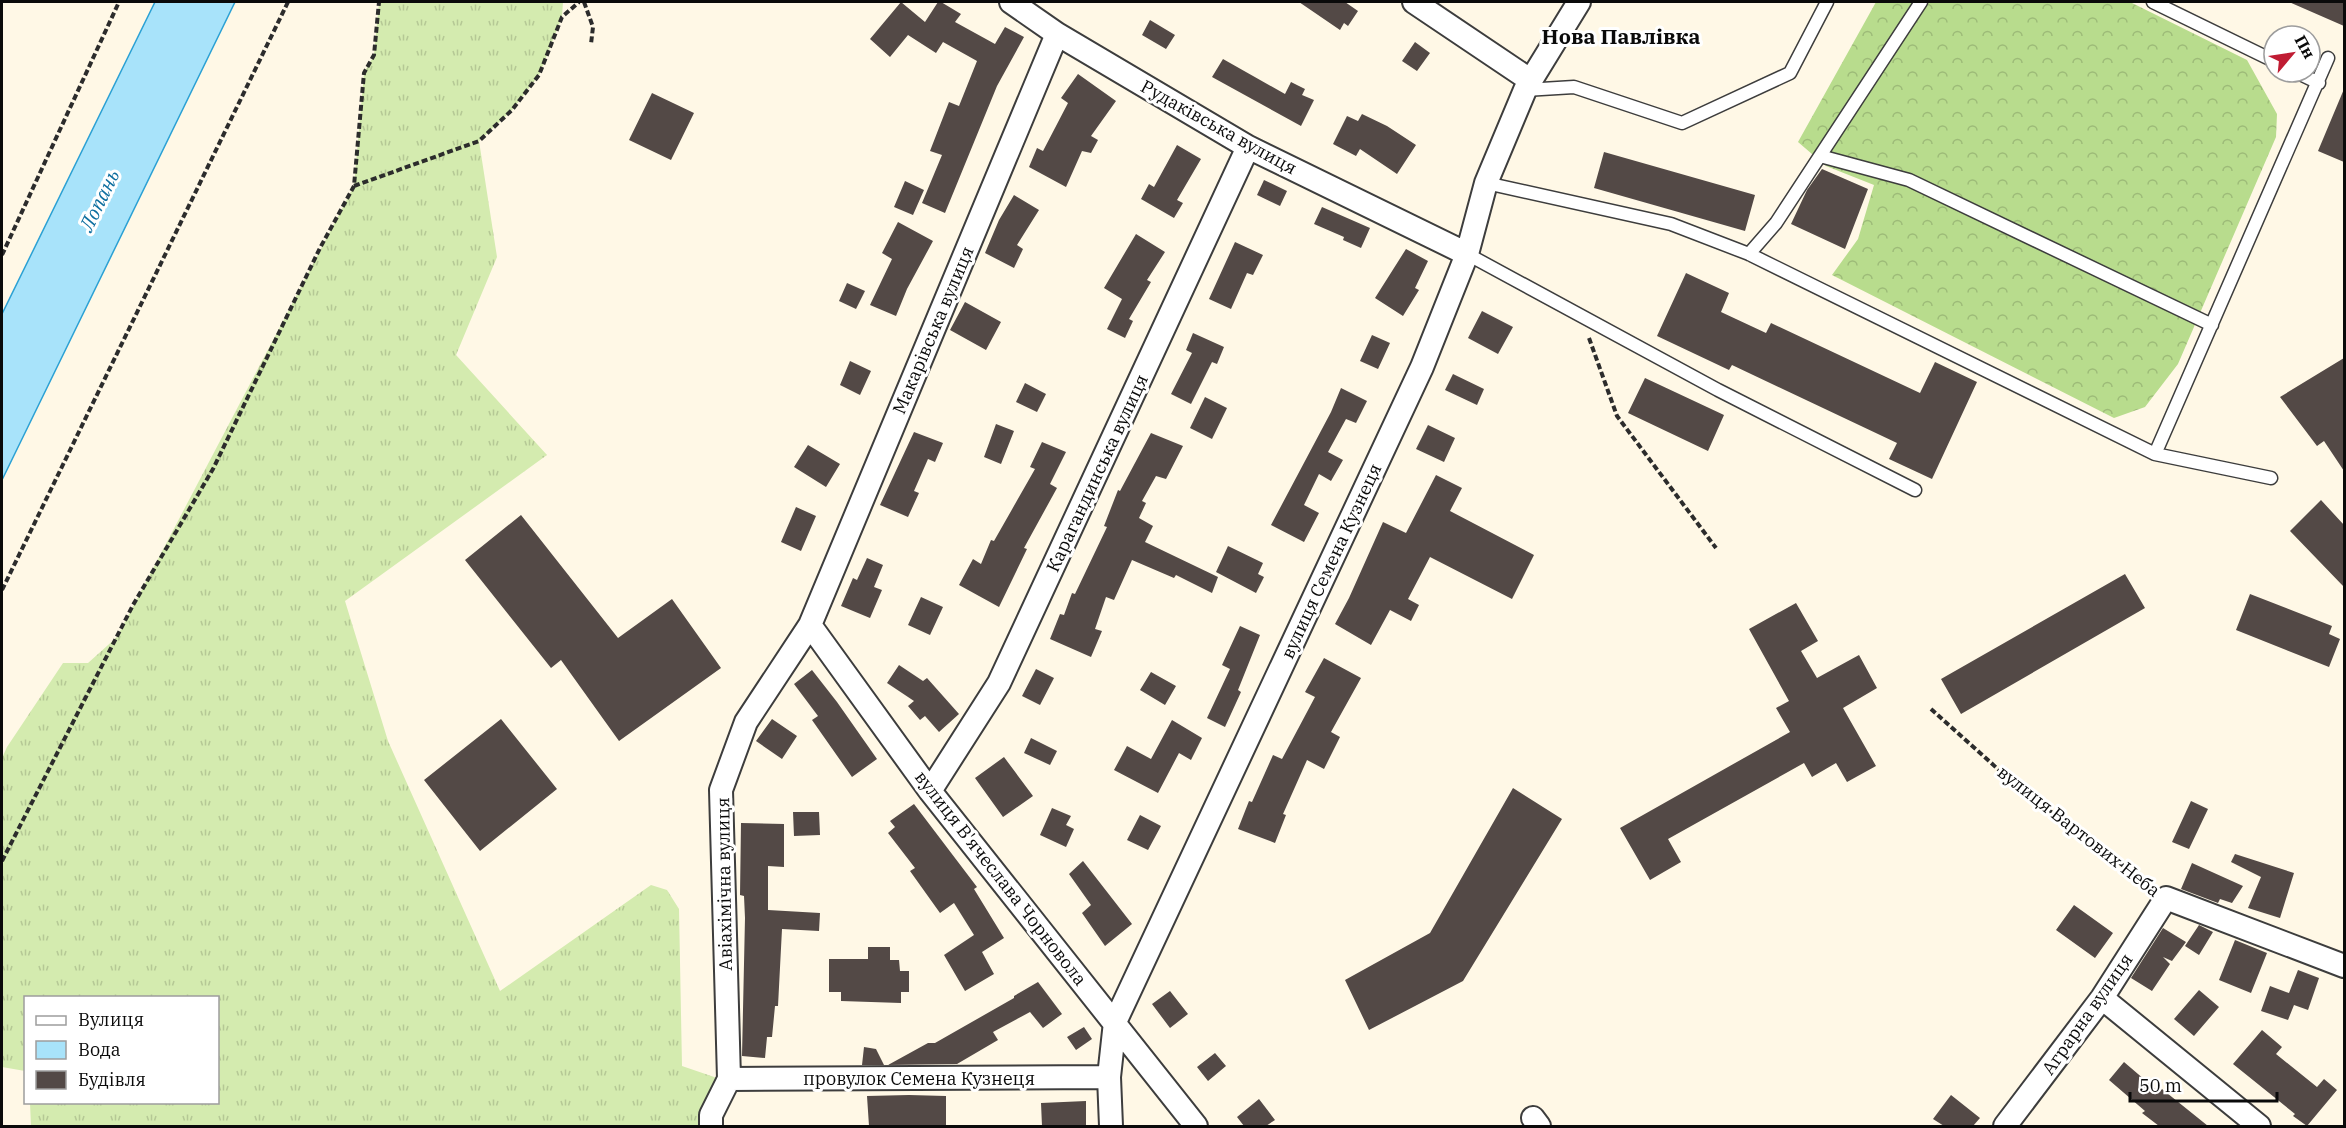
<svg xmlns="http://www.w3.org/2000/svg" width="2346" height="1128" font-family="'IBM Plex Serif',serif">
<style>
.grass{fill:url(#grass-tufts)}
.forest{fill:url(#forest-crowns)}
.water{fill:#a8e3fa;stroke:#2ba1d4;stroke-width:1.5}
.building{fill:#534946}
.lines{fill:none;stroke-linecap:round;stroke-linejoin:round}
.service-casing{stroke:#3d3d3d;stroke-width:15}
.minor-casing{stroke:#3d3d3d;stroke-width:26}
.path{stroke:#2c2c2c;stroke-width:4;stroke-dasharray:6 3;stroke-linecap:butt}
.service{stroke:#fff;stroke-width:12}
.minor{stroke:#fff;stroke-width:22}
.labels{text-anchor:middle;dominant-baseline:central;stroke-width:6;stroke-linejoin:round;paint-order:stroke}
.street-label{font-size:18px;fill:#0a0a0a;stroke:#fff}
.water-label{font-size:20px;font-style:italic;fill:#0e6fa0;stroke:#fff}
.quarter-label{font-size:21px;font-weight:bold;fill:#0a0a0a;stroke:#fff}
</style>
<defs>
<pattern id="grass-tufts" width="24" height="20" patternUnits="userSpaceOnUse" patternTransform="scale(1.5)"><rect width="24" height="20" fill="#d4ebaf"/><path d="M3 7l-1-3M5 7V3M7 7l1-3M15 17l-1-3M17 17v-4M19 17l1-3" fill="none" stroke="#b5c895"/></pattern>
<pattern id="forest-crowns" width="20" height="18" patternUnits="userSpaceOnUse" patternTransform="scale(1.5)"><rect width="20" height="18" fill="#b8dc8d"/><path d="M2 6a3 3 0 1 1 6 0M12 15a3 3 0 1 1 6 0" fill="none" stroke="#9dbb78"/></pattern>
</defs>
<rect width="100%" height="100%" fill="#fff8e6"/>
<!-- grass -->
<path class="grass" d="M379,2H563L562,17L539,75L512,110L479,141L497,257L456,355L547,455L345,601L388,741L500,991L651,885L667,890L679,909L682,1066L720,1079L702,1107L699,1126H31L30,1103L218,1102V998H26L25,1071L2,1067V758L7,747L63,663H88L117,637L354,186L364,73L374,55Z"/>
<!-- forest -->
<path class="forest" d="M1876,2H2130L2247,60L2277,114L2276,137L2178,364L2145,407L2114,418L1832,275L1858,239L1874,185L1826,166L1798,142Z"/>
<!-- water -->
<path class="water" d="M155,2H235L2,480V314Z"/>
<!-- building -->
<path class="building" d="M901,2L925,22L938,2H941L961,14L955,22L995,44L1005,27L1024,37L997,86L945,213L922,203L942,155L930,151L949,102L959,106L977,61L943,42L936,53L908,35L890,57L870,39Z
M1299,2H1345L1358,11L1348,26L1344,23L1340,30Z
M2289,2H2344V26Z
M1150,20L1175,35L1166,49L1142,35Z
M1415,42L1430,53L1417,71L1402,61Z
M1223,59L1285,94L1291,82L1305,89L1302,95L1314,100L1301,126L1212,77Z
M1078,74L1116,101L1091,136L1098,140L1091,153L1082,151L1066,187L1029,167L1037,148L1043,151L1068,103L1061,98Z
M2344,89V162L2318,151Z
M652,93L694,113L671,160L629,140Z
M1362,114L1387,126L1416,145L1397,174L1360,149L1356,156L1333,144L1347,116L1358,121Z
M1177,145L1201,159L1177,200L1183,203L1174,218L1141,199L1149,184L1154,187Z
M1604,152L1755,195L1745,231L1594,188Z
M1822,169L1868,189L1845,249L1791,224L1807,190Z
M1264,180L1287,191L1280,206L1257,195Z
M905,181L924,190L913,215L894,207Z
M1014,195L1039,210L1017,245L1023,249L1014,268L985,253L999,220Z
M1322,207L1370,228L1361,248L1343,240L1344,237L1314,224Z
M898,222L933,241L907,289L896,316L870,305L892,259L882,253Z
M1136,234L1165,252L1147,280L1151,282L1129,319L1133,321L1125,338L1107,329L1122,299L1104,288Z
M1235,242L1263,255L1253,275L1247,273L1231,309L1209,299Z
M1406,249L1428,261L1415,288L1419,290L1403,316L1375,298Z
M1686,273L1729,293L1721,312L1766,333L1771,323L1920,393L1935,362L1977,382L1932,479L1889,459L1897,443L1732,365L1729,370L1657,336Z
M847,283L865,291L856,309L839,301Z
M965,302L1001,322L986,350L950,330Z
M1482,311L1513,327L1498,354L1468,338Z
M1193,333L1224,347L1217,364L1212,362L1191,404L1171,394L1192,353L1186,350Z
M1372,335L1390,343L1378,369L1360,361Z
M2344,358V471L2324,441L2317,446L2280,397Z
M850,361L871,371L860,395L840,385Z
M1453,374L1484,389L1477,405L1445,390Z
M1645,378L1724,415L1708,451L1628,413Z
M1025,383L1046,394L1037,412L1016,402Z
M1341,388L1367,401L1356,423L1346,419L1328,452L1343,460L1331,481L1319,474L1304,505L1319,513L1304,542L1271,525L1331,412Z
M1205,397L1227,408L1212,439L1190,428Z
M996,424L1014,431L1001,464L984,457Z
M1428,425L1455,438L1444,462L1416,449Z
M914,432L943,443L935,462L928,459L914,491L919,493L908,517L880,505Z
M1151,433L1183,446L1166,479L1156,476L1142,501L1146,503L1139,518L1153,526L1145,542L1218,577L1212,593L1176,575L1174,578L1132,560L1114,600L1106,597L1095,629L1102,631L1091,657L1050,639L1060,614L1064,615L1072,593L1075,594L1107,527L1104,526L1118,490L1120,491Z
M1042,442L1066,452L1050,484L1057,488L1024,548L1027,549L999,607L959,585L973,559L981,564L991,540L994,541L1035,469L1030,467Z
M808,445L840,464L826,487L794,467Z
M1436,475L1462,488L1450,511L1534,555L1512,599L1430,557L1408,599L1419,605L1411,621L1390,610L1371,645L1335,624L1349,598L1383,522L1406,533Z
M2321,500L2344,525V587L2290,531Z
M796,507L816,516L801,551L781,542Z
M521,515L618,638L672,599L721,668L619,741L561,660L551,668L465,560Z
M1228,546L1263,563L1258,574L1264,577L1256,593L1216,572Z
M867,558L883,565L874,587L882,590L870,618L841,606L853,578L857,580Z
M2125,574L2145,608L1961,714L1941,679Z
M2250,594L2332,626L2329,634L2340,639L2329,667L2236,630Z
M921,597L943,607L930,635L908,625Z
M1796,603L1818,641L1801,651L1817,678L1859,655L1877,688L1843,708L1876,766L1847,782L1836,763L1812,777L1804,763L1668,839L1681,862L1650,880L1620,828L1790,732L1776,708L1789,701L1749,629Z
M1240,626L1260,635L1238,690L1241,692L1225,727L1207,718L1230,669L1222,665Z
M1324,658L1361,678L1331,732L1340,737L1324,769L1307,760L1283,814L1286,815L1275,843L1238,829L1249,801L1252,802L1273,755L1282,759L1315,697L1305,692Z
M899,665L923,681L927,678L959,714L939,732L925,716L920,720L908,706L914,701L887,683Z
M1036,669L1054,678L1040,705L1022,696Z
M812,670L837,702L877,759L852,777L812,720L818,716L794,684Z
M1151,672L1176,686L1165,705L1140,690Z
M501,719L557,789L480,851L424,780Z
M772,719L797,736L782,759L756,741Z
M1172,720L1202,738L1191,760L1179,753L1158,793L1114,770L1127,746L1151,759Z
M1031,738L1057,751L1050,765L1024,753Z
M1004,757L1033,796L1003,817L975,778Z
M1513,788L1562,819L1463,981L1369,1030L1345,980L1430,933Z
M2191,801L2208,809L2189,849L2172,842Z
M914,804L977,887L974,889L1004,938L982,952L994,974L965,991L944,955L974,935L954,903L940,913L910,871L915,868L888,833L895,827L890,821Z
M1052,808L1071,816L1066,825L1074,829L1066,847L1040,835Z
M793,812H819L820,835L794,836Z
M1140,815L1161,826L1148,850L1127,840Z
M741,823L784,824V867L768,866V910L820,913L819,931L782,929L778,1006H775L772,1037H767L765,1058L742,1056L745,918L744,896L740,895Z
M2235,854L2294,873L2280,918L2248,908L2261,877L2231,862Z
M1083,861L1132,924L1105,946L1082,913L1091,905L1069,874Z
M2192,863L2243,886L2232,903L2220,899L2218,903L2181,889Z
M2074,905L2113,933L2095,958L2056,930Z
M2199,925L2213,932L2199,955L2185,946Z
M2163,928L2186,942L2172,961L2163,957L2170,964L2152,991L2131,978Z
M2235,940L2267,953L2251,993L2219,980Z
M868,947H890V960H899L900,971H909V992H901V1003L841,1001V992H829V959H868Z
M2298,970L2319,978L2308,1010L2294,1005L2288,1020L2261,1011L2270,986L2289,993Z
M1038,982L1062,1014L1043,1028L1030,1012L993,1032L998,1040L957,1064L888,1065L928,1043H935L1014,998V996Z
M2199,990L2219,1007L2194,1036L2174,1019Z
M1170,991L1188,1014L1170,1028L1152,1004Z
M1084,1027L1092,1039L1076,1050L1067,1037Z
M2262,1030L2282,1047L2276,1054L2317,1087L2324,1079L2337,1090L2307,1126L2293,1116L2295,1114L2233,1064Z
M864,1047L876,1049L884,1065H862Z
M1215,1053L1226,1066L1208,1081L1197,1067Z
M2124,1062L2159,1092L2162,1089L2208,1126H2159L2142,1113L2145,1111L2109,1080Z
M909,1095L946,1096V1126H869L867,1096Z
M1951,1095L1980,1118L1973,1126H1944L1933,1119Z
M1259,1099L1275,1120L1266,1126H1244L1237,1117Z
M1086,1101V1126H1042L1041,1103Z"/>
<g class="lines">
<defs>
<path id="service" d="M2153,2L2274,61
M2296,72L2319,83
M1525,90L1574,87L1682,123L1790,73L1827,2
M1820,156L1909,180L2212,325
M1486,183L1671,224L1749,254L2155,454L2271,478
M1467,254L1718,390L1915,490
M1749,254L1776,223L1921,2
M2155,454L2328,58"/>
<path id="minor" d="M1011,2L1057,34L1248,147L1467,254
M1414,2L1530,80
M810,625L930,791L1196,1126
M930,791L999,683L1248,147
M2102,998L2259,1126
M729,1079L1109,1077
M1533,1118L1539,1126
M711,1126V1115L729,1079L721,790L746,722L810,625L1057,34
M1111,1126L1109,1077L1115,1022L1422,367L1467,254L1486,183L1525,90L1579,2
M2005,1126L2102,998L2166,898L2344,966"/>
</defs>
<!-- service casing -->
<use href="#service" class="service-casing"/>
<!-- minor casing -->
<use href="#minor" class="minor-casing"/>
<!-- path -->
<path class="path" d="M584,2L593,27L591,44
M354,186L479,141L512,110L539,75L562,17L579,2
M2,255L119,2
M1589,338L1617,416L1716,548
M2,590L288,2
M1931,709L2019,788L2152,887
M2,861L133,605L213,469L320,248L354,186L364,73L374,55L379,2"/>
<!-- service -->
<use href="#service" class="service"/>
<!-- minor -->
<use href="#minor" class="minor"/>
</g>
<g class="labels">
<!-- street labels -->
<g class="street-label">
<text transform="translate(1219 127) rotate(29)">Рудаківська вулиця</text>
<text transform="translate(933 330) rotate(-67)">Макарівська вулиця</text>
<text transform="translate(1097 473) rotate(-65)">Карагандинська вулиця</text>
<text transform="translate(1331 561) rotate(-65)">вулиця Семена Кузнеця</text>
<text transform="translate(2079 831) rotate(38)">вулиця Вартових Неба</text>
<text transform="translate(1001 878) rotate(52)">вулиця В'ячеслава Чорновола</text>
<text transform="translate(724 884) rotate(-91)">Авіахімічна вулиця</text>
<text transform="translate(2087 1014) rotate(-55)">Аграрна вулиця</text>
<text x="919" y="1078">провулок Семена Кузнеця</text>
</g>
<!-- water labels -->
<g class="water-label">
<text transform="translate(99 200) rotate(-64)">Лопань</text>
</g>
<!-- quarter labels -->
<g class="quarter-label">
<text x="1621" y="36">Нова Павлівка</text>
</g>
</g>
<!-- border -->
<rect width="2346" height="1128" fill="none" stroke="#0a0a0a" stroke-width="6"/>
<!-- legend -->
<rect x="24" y="996" width="195" height="108" fill="#ffffff" stroke="#9d9d9d" stroke-width="1.5"/>
<rect x="36" y="1016" width="30" height="9" fill="#ffffff" stroke="#9d9d9d" stroke-width="1.5"/>
<text x="78" y="1026" font-size="18" fill="#0a0a0a">Вулиця</text>
<rect x="36" y="1041" width="30" height="18" fill="#a8e3fa" stroke="#9d9d9d" stroke-width="1.5"/>
<text x="78" y="1056" font-size="18" fill="#0a0a0a">Вода</text>
<rect x="36" y="1071" width="30" height="18" fill="#534946" stroke="#9d9d9d" stroke-width="1.5"/>
<text x="78" y="1086" font-size="18" fill="#0a0a0a">Будівля</text>
<!-- north arrow -->
<g transform="translate(2292 54) rotate(61)"><circle r="28" fill="#ffffff" stroke="#9d9d9d" stroke-width="1.5"/>
<path d="M0-4.5L10 22L0 15L-10 22Z" fill="#c01c33"/>
<text y="-9" font-size="16" font-weight="bold" text-anchor="middle" fill="#0a0a0a">Пн</text>
</g>
<!-- scale -->
<path d="M2130 1092v9h147v-9" fill="none" stroke="#0a0a0a" stroke-width="3"/>
<text x="2139" y="1092" font-size="18" fill="#0a0a0a" stroke="#ffffff" stroke-width="4.5" paint-order="stroke">50 m</text>
</svg>
